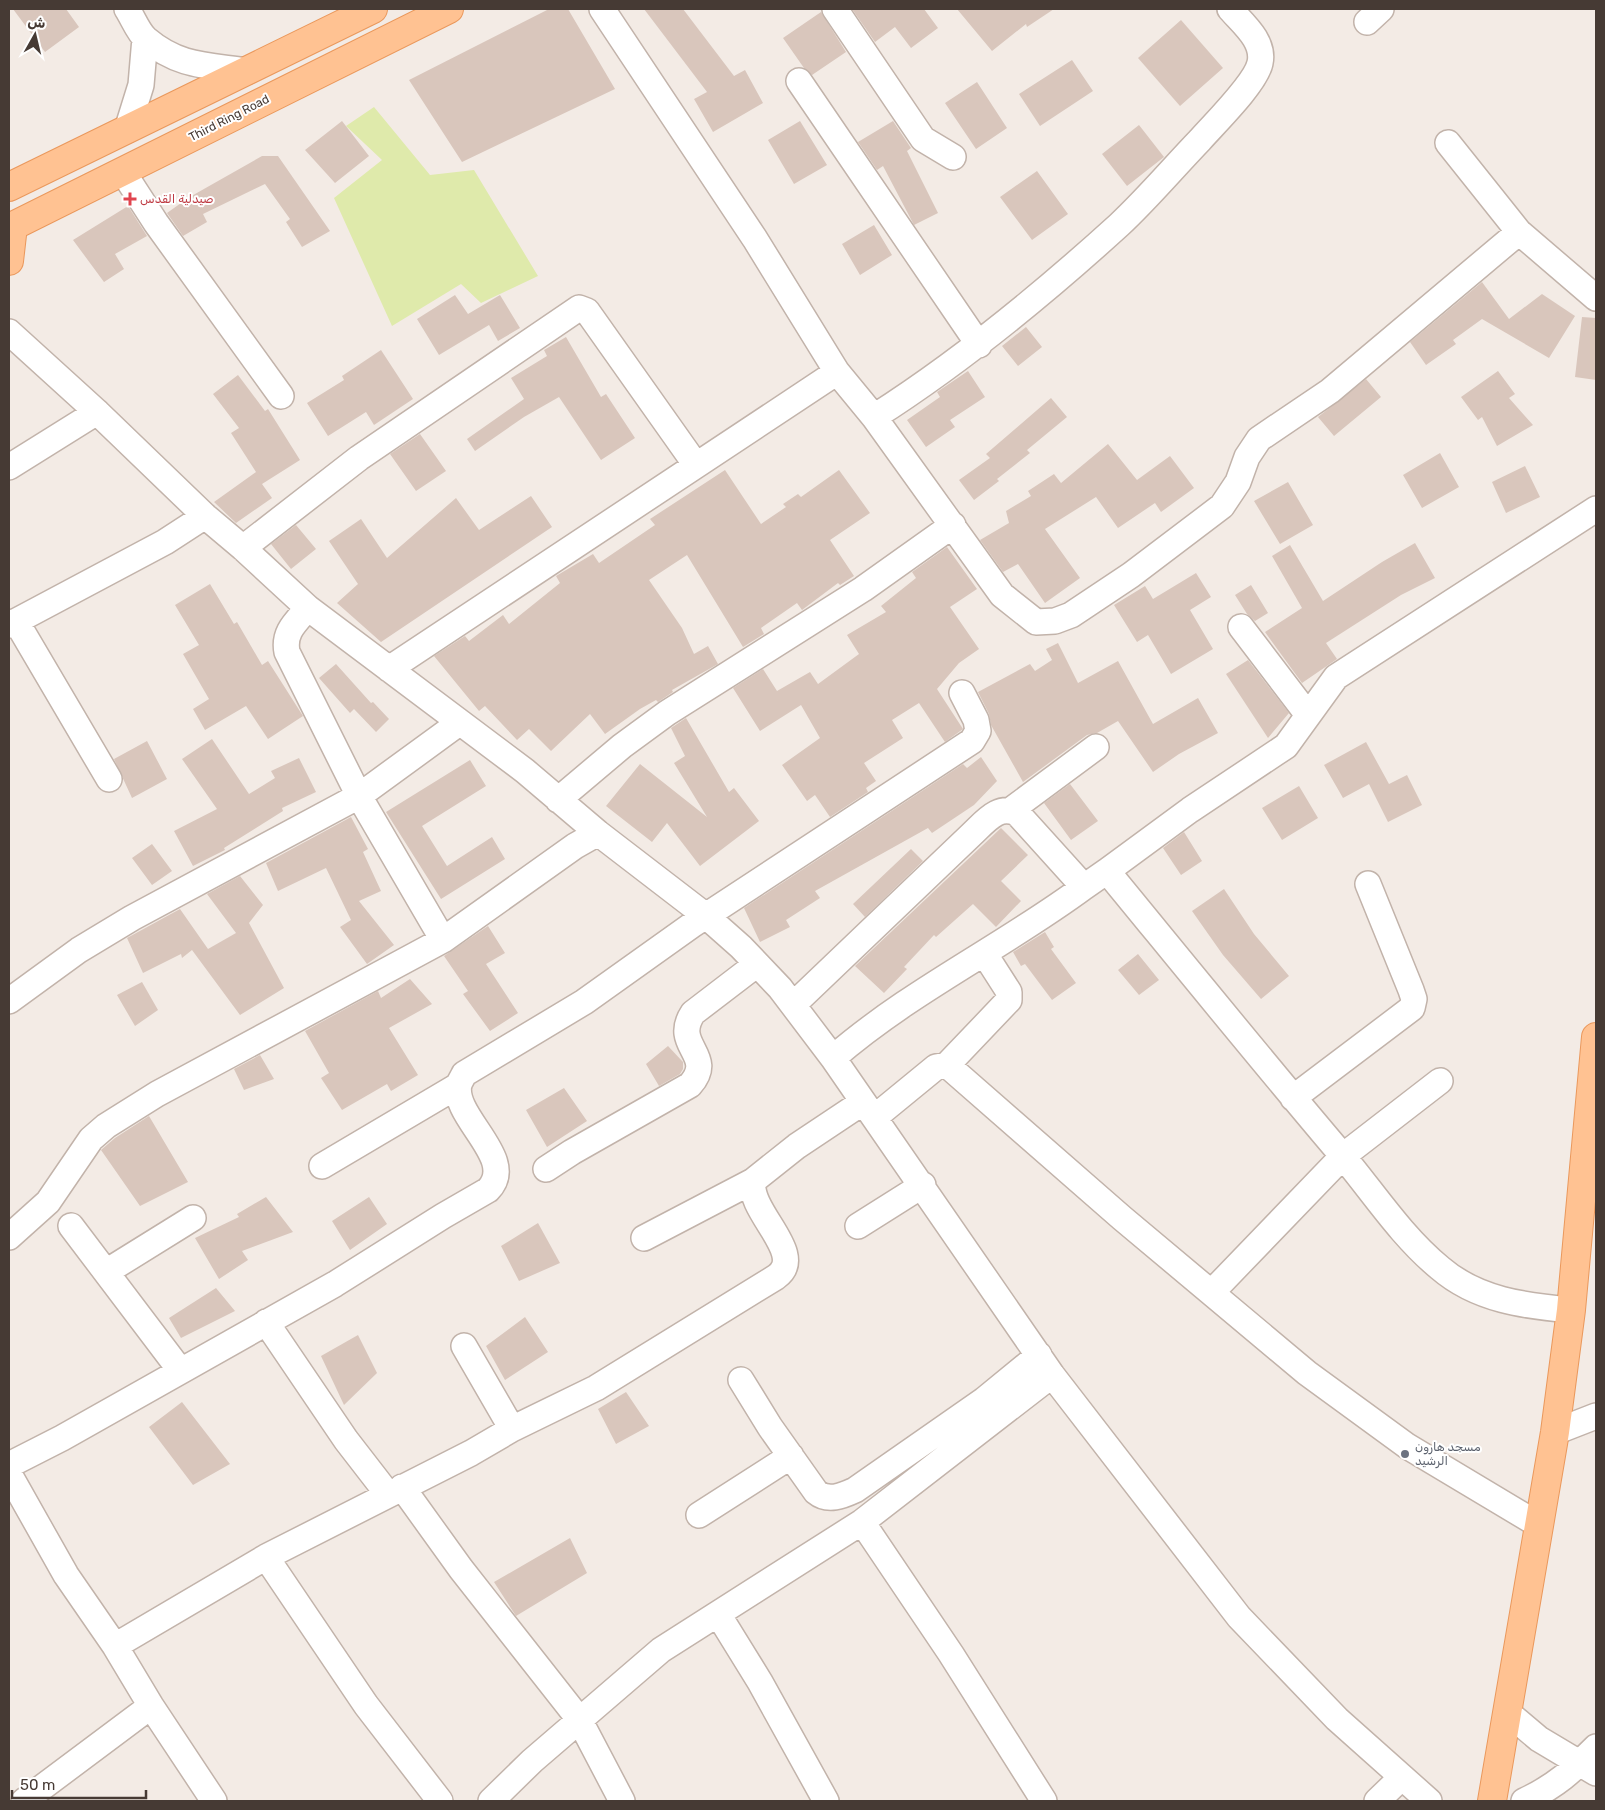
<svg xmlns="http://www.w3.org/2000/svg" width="1605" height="1810" font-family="Rubik,'Noto Naskh Arabic',sans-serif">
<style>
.green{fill:#dfeaab}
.building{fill:#d9c6bc}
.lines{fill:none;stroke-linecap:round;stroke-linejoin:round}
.minor-casing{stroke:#c2b3aa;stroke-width:28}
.major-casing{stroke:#ea985c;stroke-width:30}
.minor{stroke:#fff;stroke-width:25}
.major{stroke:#ffc292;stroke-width:28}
.health-dot{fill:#e0444e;stroke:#fff;stroke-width:2}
.worship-dot{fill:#6b7280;stroke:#fff;stroke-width:2}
.labels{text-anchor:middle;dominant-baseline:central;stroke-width:4;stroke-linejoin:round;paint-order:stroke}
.street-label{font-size:12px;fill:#463a34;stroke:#fff}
.health-label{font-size:12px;fill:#be3a42;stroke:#fff;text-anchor:start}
.worship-label{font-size:12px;fill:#5b616d;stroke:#fff;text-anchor:start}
</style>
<rect width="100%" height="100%" fill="#f3ebe5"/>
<!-- green -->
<path class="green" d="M374,107L430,175L474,170L538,276L481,303L461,284L392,326L334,198L382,160L346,126Z"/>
<!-- building -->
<path class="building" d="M13,9H66L79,27L45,52Z
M549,9H568L615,89L462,162L409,80Z
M644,9H683L734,76L745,70L763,103L713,132L694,99L707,92Z
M852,9H924L938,28L911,48L895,27L875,42Z
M957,9H1054L1027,27L1026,24L992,51Z
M821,12L846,52L812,75L804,68L783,38Z
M1181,20L1223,68L1180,106L1138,58Z
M1072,60L1093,91L1040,126L1019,94Z
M977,82L1007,128L976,149L945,103Z
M342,121L369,156L335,183L305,150Z
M800,121L827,165L794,184L768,140Z
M893,121L911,148L907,151L938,213L914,225L883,166L877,170L858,142Z
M1139,125L1164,157L1127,186L1102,154Z
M262,156H278L330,231L302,247L286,222L290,219L265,184L203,214L207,222L183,236L167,213L188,198Z
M1037,171L1068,214L1032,240L1000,197Z
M128,206L147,236L115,254L124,269L104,282L73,240Z
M874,225L892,255L860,275L842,244Z
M1482,282L1509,319L1542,294L1575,316L1549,358L1482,319L1453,340L1456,344L1426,365L1410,342Z
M455,295L468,314L500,295L520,328L498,341L489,325L439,355L417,319Z
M1582,317L1596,318V380L1575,377Z
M1026,327L1042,347L1018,366L1002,346Z
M566,337L601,397L606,394L635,438L601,460L559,397L524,417L475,451L467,439L524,399L511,378L547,356L544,350Z
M381,350L413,399L374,425L366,412L328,436L307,403L344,380L342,376Z
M968,371L985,397L950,420L955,427L926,447L907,420L940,397L937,392Z
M1498,371L1515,394L1509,398L1533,425L1497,446L1482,417L1478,420L1461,397Z
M238,375L265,411L268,409L300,460L262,484L272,498L236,523L214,502L256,472L231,433L239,428L213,394Z
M1366,379L1381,397L1334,436L1318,417Z
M1051,398L1067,417L1027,450L1030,453L997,479L999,481L974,500L959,480L990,458L986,454Z
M420,434L446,471L416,491L390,454Z
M1108,444L1137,480L1170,456L1194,488L1161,512L1155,503L1118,528L1096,497L1045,529L1080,578L1045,603L1018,564L1003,572L980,540L1009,523L1006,511L1031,496L1028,491L1054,474L1061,483Z
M1440,453L1459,487L1422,508L1403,475Z
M1525,466L1540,497L1506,513L1492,482Z
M725,470L761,524L786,507L783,504L798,494L801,497L839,470L870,513L830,540L854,576L840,585L838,583L802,610L797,603L761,628L764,634L743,647L687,555L649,580L682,628L694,654L708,646L718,664L672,690L673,692L658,702L656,700L640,709L605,734L590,714L551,751L529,729L517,740L485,706L479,711L434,656L465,636L469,641L503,615L509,624L560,583L556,576L593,554L599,563L655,525L650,519Z
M1288,482L1313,525L1280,544L1254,501Z
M531,496L552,527L381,642L337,603L358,584L329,541L361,519L387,558L456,498L479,530Z
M296,525L316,549L291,569L271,544Z
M1415,543L1435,578L1401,595L1326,643L1337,659L1302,683L1265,632L1302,608L1272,556L1290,545L1323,601L1382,562Z
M947,547L977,589L950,607L979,649L959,663L937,689L963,729L945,742L919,703L892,720L903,738L864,763L876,781L866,788L868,792L830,817L815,795L807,801L782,765L820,738L801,705L760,731L733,688L763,669L777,691L810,672L818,684L859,654L847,635L886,612L881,606L916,578L912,572Z
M1196,573L1211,597L1190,610L1213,649L1171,674L1148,635L1137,642L1114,605L1145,586L1153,599Z
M210,584L234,624L237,622L262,665L268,661L303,716L268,739L246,706L205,730L193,709L209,699L183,654L199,645L175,605Z
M1251,585L1268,613L1255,621L1247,614L1235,595Z
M1058,643L1078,683L1118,661L1153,724L1198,698L1218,733L1179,754L1153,772L1118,721L1097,733L1087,735L1023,782L991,725L989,714L978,692L1030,664L1035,671L1052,660L1046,649Z
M1248,660L1289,713L1268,738L1226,674Z
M336,664L371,703L373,702L389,719L376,732L354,709L350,713L319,678Z
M686,718L729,792L734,788L759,821L700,866L667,823L652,842L606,806L640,764L707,817L674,763L685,756L671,728Z
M212,739L249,794L275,778L271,771L299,758L316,792L282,808L283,811L224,848L225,850L193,866L174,831L217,809L182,759Z
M147,741L167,779L132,798L114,759Z
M1366,742L1389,784L1407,775L1422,805L1388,822L1369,784L1343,798L1324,765Z
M981,757L997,781L974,805L932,833L928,828L815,891L820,898L786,920L790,927L760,942L744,908L963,764L967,768Z
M470,760L486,786L422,826L447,866L492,837L505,859L441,899L386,812Z
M1070,784L1098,821L1071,840L1044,803Z
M1299,786L1318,818L1282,840L1262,808Z
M351,817L368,849L363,852L381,891L359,901L394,945L367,964L340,927L351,920L326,868L278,891L266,863Z
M1001,828L1028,855L1001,881L1021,901L996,927L973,904L936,937L934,935L904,967L907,969L884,993L855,966Z
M1184,832L1202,861L1181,875L1163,848Z
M152,844L172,871L152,885L132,858Z
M911,849L923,861L865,917L853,904Z
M240,876L263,905L249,923L284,988L240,1015L192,950L182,958L181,954L143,973L127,938L180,909L208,949L236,933L207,894Z
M1224,889L1254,934L1289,976L1261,999L1223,955L1192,911Z
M488,926L505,953L486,964L518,1013L490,1031L463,994L468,991L444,956Z
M1045,932L1054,947L1051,949L1076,983L1052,1000L1025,964L1021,966L1013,952Z
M1138,954L1159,980L1139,995L1118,970Z
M410,979L432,1004L389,1028L418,1075L391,1091L387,1084L342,1110L321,1078L329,1073L305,1031L378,991L381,998Z
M142,982L158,1010L135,1026L117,995Z
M668,1046L683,1062V1069L680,1074L659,1086L646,1064Z
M260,1055L274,1079L244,1090L234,1069Z
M564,1088L587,1121L547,1147L526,1110Z
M149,1116L188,1182L140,1206L101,1150L115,1138Z
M266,1197L293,1232L242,1251L248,1260L219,1279L195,1238L239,1217L237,1214Z
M369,1197L387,1224L350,1250L332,1221Z
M538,1223L560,1263L519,1281L501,1246Z
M216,1288L235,1311L181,1338L169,1318Z
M525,1317L548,1352L505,1380L486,1346Z
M358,1335L377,1373L344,1405L321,1356Z
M626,1392L649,1426L616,1444L598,1409Z
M182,1402L230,1464L193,1485L149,1427Z
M570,1538L587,1573L516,1616L494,1582Z"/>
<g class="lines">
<defs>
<path id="minor" d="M127,9C133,18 138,32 146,39C179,67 207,65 248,71
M602,9L755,239L837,372L874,417L1002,595L1036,622L1055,621L1071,615L1131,575L1222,506L1238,482L1247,457L1259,439L1330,391L1519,232
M835,9L923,139L953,157
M1367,22L1381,9
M799,81L979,345
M127,130L141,85L145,38
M1448,143L1519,232L1596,298
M123,172L156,223L281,396
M9,332L97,412L205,516L243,548L308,608L525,771L598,833L706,916L741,947L780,988L833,1058L1052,1375L1239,1617L1337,1719L1429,1801
M874,417C962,361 1042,295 1119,225C1147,199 1173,168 1200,140C1215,123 1256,83 1260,63C1265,41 1242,23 1230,9
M9,467L97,412
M243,548L359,458L579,308L587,311L696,465
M308,608C296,622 283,632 287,652L359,796L443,940
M16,621L109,779
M9,625L165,542L205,516
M1241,627L1308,715
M389,669L837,372
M558,800L622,746L667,713L863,589L953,525
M1011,810L1096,747
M9,1001L79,950L132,918L359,796L459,723
M793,1005L972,834C985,822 999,803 1018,814L1084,887L1107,871
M833,1058C910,991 1003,947 1084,887
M947,1065L1009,1000V992L984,953
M1293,1098L1412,1008L1414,999L1411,990L1368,884
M875,1117L936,1067L947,1065L1122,1218L1307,1373L1407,1446L1539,1525
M322,1166L459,1085
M546,1169L572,1152L690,1085C717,1055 671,1046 693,1013L757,964
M71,1226L180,1370
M858,1226L923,1185
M9,1237L48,1202L91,1139L106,1126L157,1094L443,940L575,846L598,833
M644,1238L753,1181
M106,1272L193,1218
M1212,1292L1343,1156L1440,1081
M1571,1310C1525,1306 1477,1300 1440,1268C1401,1236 1373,1192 1341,1154C1262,1061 1185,966 1107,871L1190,810L1286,746L1336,677L1596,509
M266,1322L346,1440L387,1493
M464,1346L512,1429
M741,1380L770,1427L816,1492C828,1502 842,1496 855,1490L984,1400L1039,1355
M1555,1432L1596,1416
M9,1465L62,1438L335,1284L443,1216L488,1190C519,1159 451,1117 459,1084C460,1081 463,1077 464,1074L584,1002L692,925L972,741L978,731L976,720L962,693
M9,1474L66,1575L115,1646L151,1706L214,1801
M402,1487L461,1569L579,1719L622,1801
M699,1515L791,1456
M862,1522L951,1654L1044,1801
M266,1557L366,1705L440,1801
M718,1614L760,1682L826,1801
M115,1646L266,1557L471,1453L512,1429L596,1388L776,1277C808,1254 748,1213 753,1181L797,1146L863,1102
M1507,1712L1539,1739L1596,1773
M24,1801L151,1706
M491,1801L532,1761L661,1650L862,1522L1052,1375
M1377,1801L1402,1777
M1524,1801C1556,1786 1572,1771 1596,1747"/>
<path id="major" d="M9,187L373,9
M9,228L449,9
M9,261L13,226
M1492,1801L1555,1432L1571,1310L1596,1037"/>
</defs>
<!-- minor casing -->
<use href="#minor" class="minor-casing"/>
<!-- major casing -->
<use href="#major" class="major-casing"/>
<!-- minor -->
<use href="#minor" class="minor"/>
<!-- major -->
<use href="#major" class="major"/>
</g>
<!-- markers -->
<path class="health-dot" d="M127.5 191.5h5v5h5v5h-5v5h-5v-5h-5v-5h5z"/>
<circle class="worship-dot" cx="1405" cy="1454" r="5"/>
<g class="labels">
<!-- street labels -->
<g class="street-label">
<text transform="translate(229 118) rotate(-27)">Third Ring Road</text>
</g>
<!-- health labels -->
<g class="health-label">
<text x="140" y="199">صيدلية القدس</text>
</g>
<!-- worship labels -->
<g class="worship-label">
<text x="1415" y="1447">مسجد هارون<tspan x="1415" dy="14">الرشيد</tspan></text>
</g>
</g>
<!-- border -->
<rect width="1605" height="1810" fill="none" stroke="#463a34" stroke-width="20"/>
<!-- north arrow -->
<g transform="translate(35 35) rotate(8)" stroke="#ffffff" stroke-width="4" paint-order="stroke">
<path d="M0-4L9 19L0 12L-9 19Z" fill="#463a34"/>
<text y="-8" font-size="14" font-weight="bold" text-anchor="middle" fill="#463a34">ش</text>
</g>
<!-- scale -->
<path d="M12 1790v8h134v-8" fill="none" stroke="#463a34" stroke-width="2.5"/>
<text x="20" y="1790" font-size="15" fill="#463a34" stroke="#ffffff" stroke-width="4" paint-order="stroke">50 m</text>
</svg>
